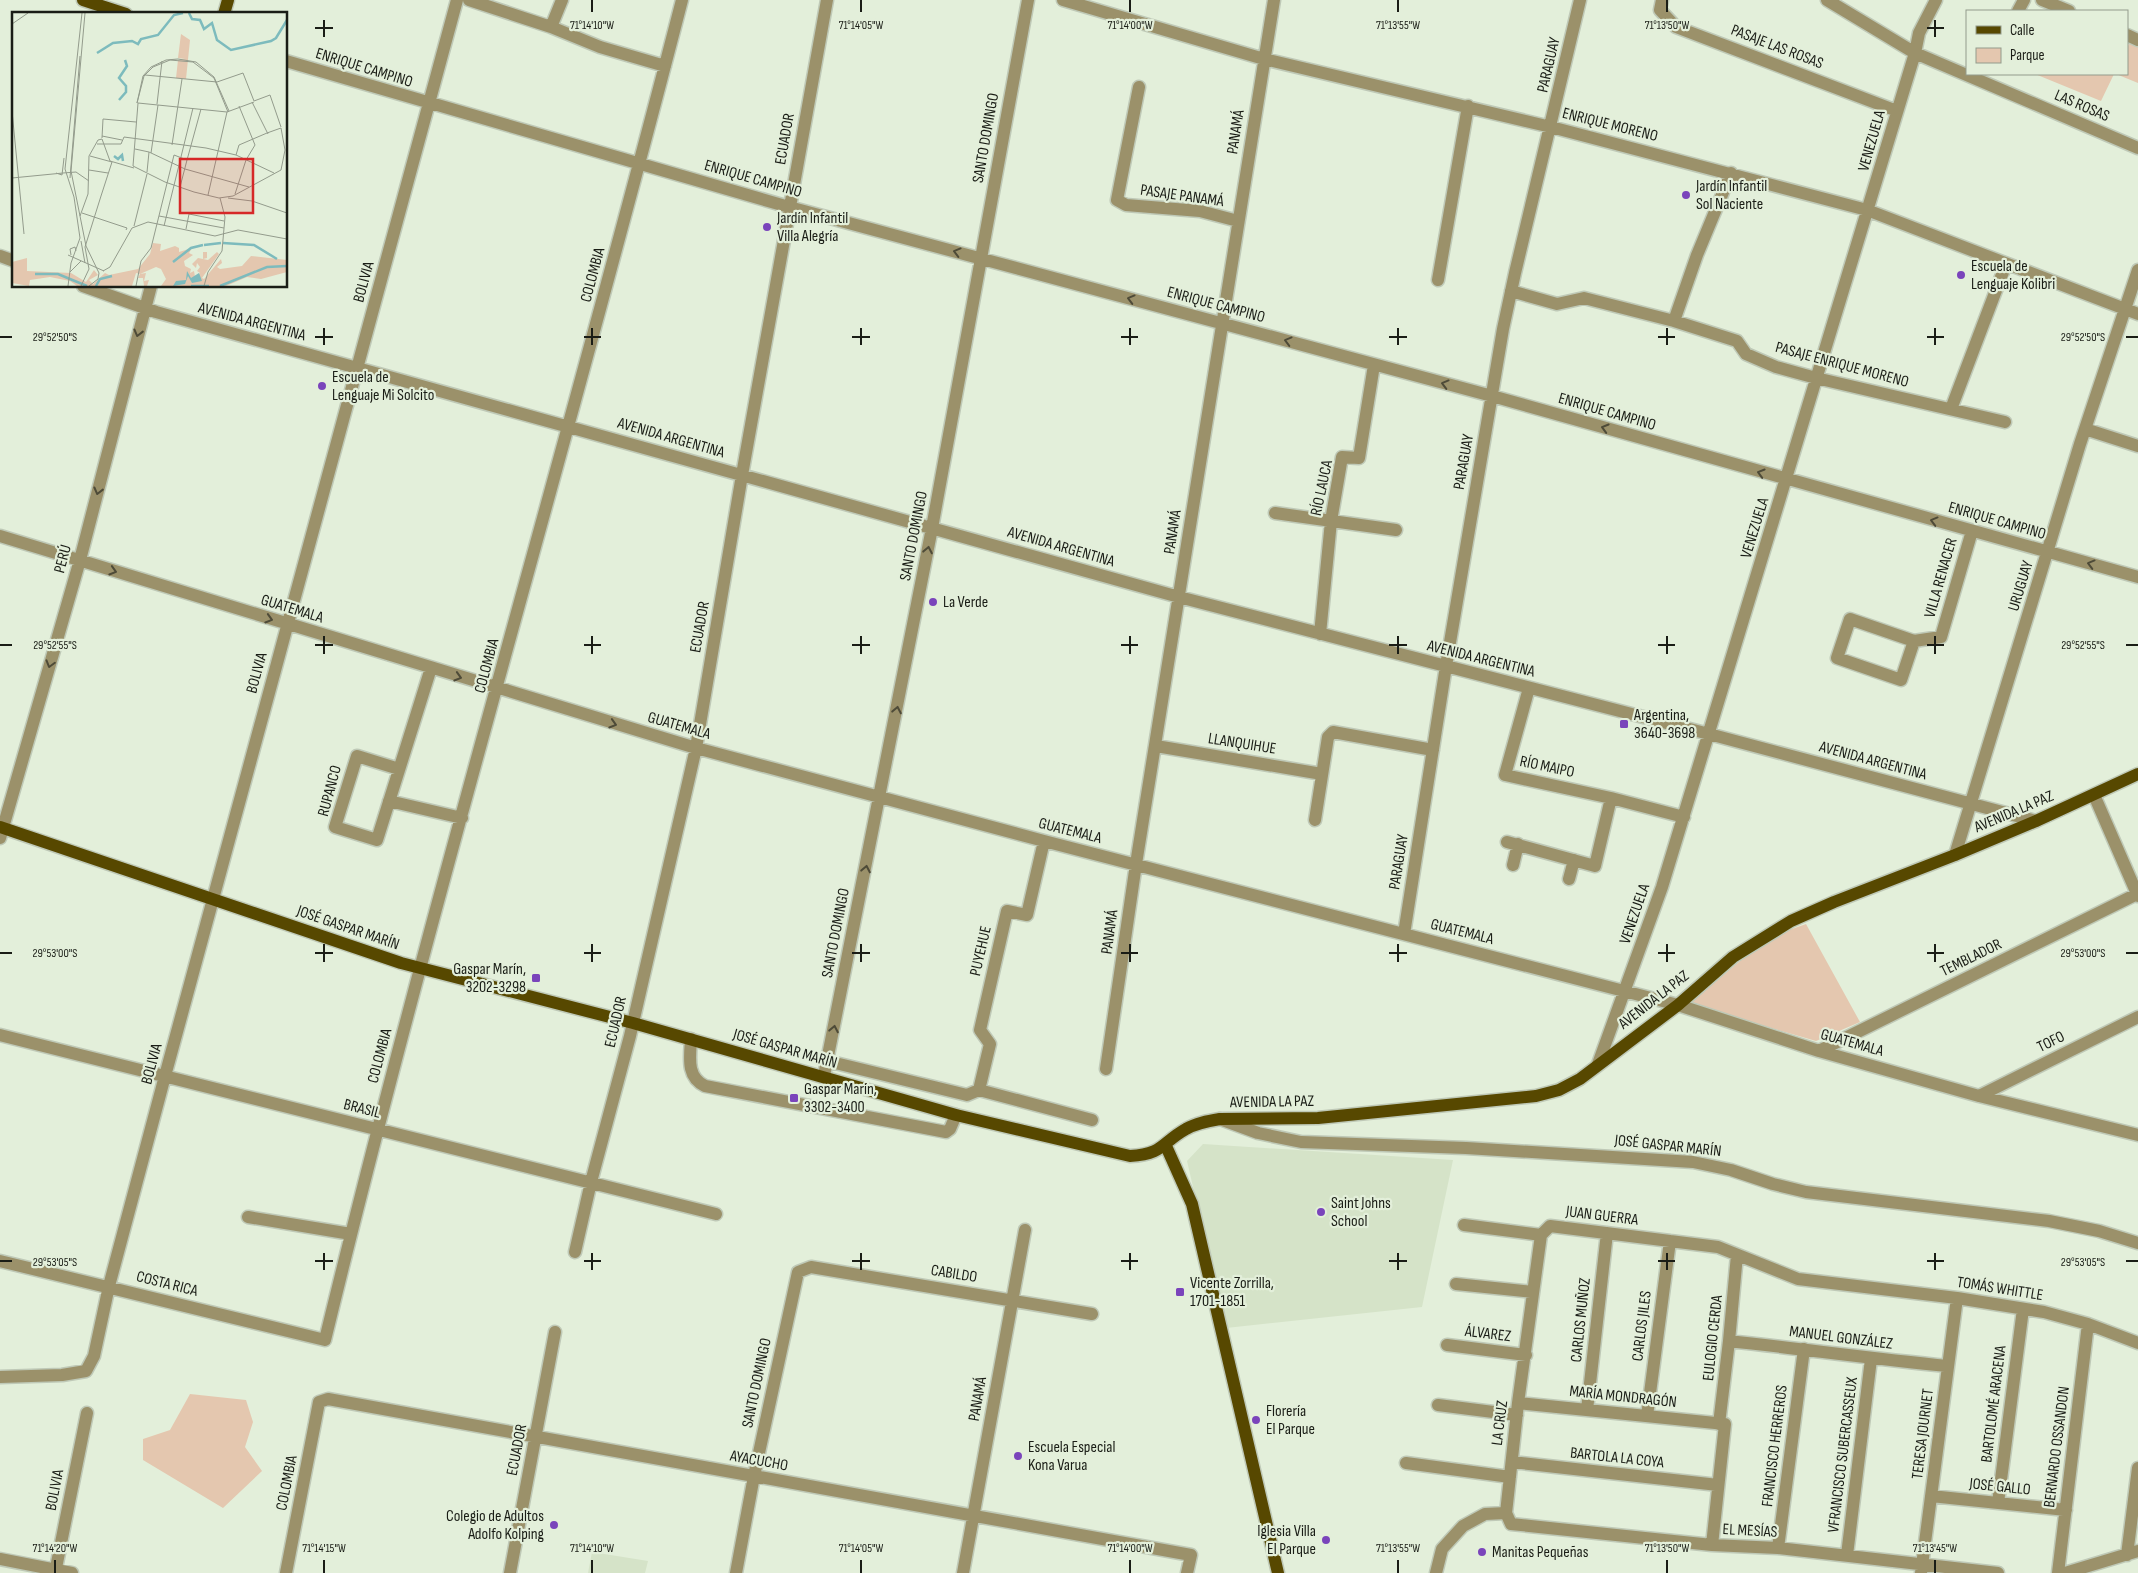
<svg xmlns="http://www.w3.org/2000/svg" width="2138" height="1573" font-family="'Sofia Sans Condensed',sans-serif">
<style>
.built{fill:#d5e3c8}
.green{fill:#e4c7af}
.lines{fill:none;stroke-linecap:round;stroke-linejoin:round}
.minor-casing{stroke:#bfc9b7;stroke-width:15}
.major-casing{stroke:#bfc9b7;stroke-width:15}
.minor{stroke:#9b916a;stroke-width:12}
.major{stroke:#574800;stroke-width:12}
.oneway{stroke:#4e4b38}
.ticks{fill:none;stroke:#1a1d16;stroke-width:2}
.poi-dot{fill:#7a44bb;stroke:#e3efda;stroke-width:2}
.labels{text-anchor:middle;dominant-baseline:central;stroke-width:4.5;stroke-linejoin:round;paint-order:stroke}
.street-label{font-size:16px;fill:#1a1d16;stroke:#e3efda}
.poi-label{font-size:16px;fill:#1a1d16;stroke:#e3efda;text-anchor:start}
.inset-river{fill:none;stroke:#7dbbbd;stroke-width:2.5}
.inset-road{fill:none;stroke:#939b8c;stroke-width:1}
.view{fill:#d62828;fill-opacity:0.15;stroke:#d62828;stroke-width:2.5}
.inset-edge{fill:none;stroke:#1a1d16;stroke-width:2.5}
.ticks-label{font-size:12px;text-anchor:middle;fill:#1a1d16;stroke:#e3efda;stroke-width:4.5;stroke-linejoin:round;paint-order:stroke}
</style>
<rect width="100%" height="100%" fill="#e3efda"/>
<!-- built -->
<path class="built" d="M1203,1144L1453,1160L1422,1307L1226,1328L1187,1161Z
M592,1552L648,1561L645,1573H588Z"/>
<!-- green -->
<path class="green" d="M2129,43L2138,47V83L2116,74H2127V49Z
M2035,74H2114L2101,101Z
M1806,924L1860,1022L1816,1041L1689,1004L1758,946L1775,935Z
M190,1394L246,1400L253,1422L245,1447L262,1471L223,1508L143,1460V1439L170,1430Z"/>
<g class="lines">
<defs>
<path id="minor" d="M469,0L551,27L600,47L665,66
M1063,0L1264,59L1551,127L1867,210L2138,314
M1662,0L1660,10L1676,27L1897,111
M1827,0L1915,53L2138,148
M2042,0L2069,11
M2018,11L2024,0
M551,27L562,0
M2127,35L2138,40
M286,61L789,207L1492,396L2138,577
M1139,87L1117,200L1126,205L1200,211L1238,221
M0,256L14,261
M1438,280L1468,106
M83,286L156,312L1179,597L1709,734L2036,821
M1511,291L1557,304L1584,298L1674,321L1737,341L1746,354L1776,367L1816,378L2005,422
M1674,321L1697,255L1731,173
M1951,409L2006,264
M2085,429L2138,446
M1275,513L1396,530
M0,536L696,748L1044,841L1678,1005L1819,1051L1979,1096L2138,1135
M1320,634L1331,521L1342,457L1359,458L1374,365
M1914,641L1901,680L1837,658L1850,619L1914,641L1941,637L1972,531
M1529,688L1505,775L1611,798L1684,817
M1156,746L1322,774
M399,769L357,756L335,827L377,840L431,668
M2094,795L2138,896
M389,801L462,818
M1315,820L1328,737L1333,732L1433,750
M0,838L80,560L151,286
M1507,842L1595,866L1611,798
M1955,855L2080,444L2138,270
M1513,865L1518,844
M1569,879L1574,860
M1404,934L1446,666L1503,329L1515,273L1580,0
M0,1035L716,1214
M691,1039C690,1057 686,1077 705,1086L946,1132L950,1129L956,1115
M1819,1051L2137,894
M827,1061L967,1095L979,1090L990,1044L980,1030L1007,911L1027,915L1044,841
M1598,1064L1662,887L1915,53L1919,33L1936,0
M1106,1069L1136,864L1274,0
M824,1076L932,528L1028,0
M979,1090L1092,1120
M1979,1096L2138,1017
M1220,1119L1258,1133L1301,1142L1466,1148L1693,1162L1731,1170L1773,1184L1806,1192L2049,1221L2099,1231L2138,1243
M248,1217L351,1234
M1464,1225L1541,1235L1550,1226L1718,1247L1798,1279L1957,1298L2044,1312L2088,1324L2138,1343
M575,1252L591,1182L630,1036L696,748L742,475L827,0
M0,1261L325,1340C434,891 567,448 682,0
M1456,1284L1533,1292
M1729,1341C1803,1349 1875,1359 1948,1366
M1447,1345L1526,1355
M0,1377L62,1375L86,1371L94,1356L109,1286L165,1076L457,0
M1518,1403L1725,1424L1712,1545
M1438,1405L1517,1415
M1587,1410L1607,1233
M1647,1416L1670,1241
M1719,1424L1729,1341L1737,1255
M1512,1462L1718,1485
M1406,1463L1510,1477
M1931,1496L2066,1510
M1998,1503L2023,1309
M1506,1513L1511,1524L1712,1545L1778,1548L1998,1573
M1506,1513L1518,1403L1541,1235
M1778,1548L1804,1349
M1847,1555L1871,1359
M2127,1555L2138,1468
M0,1559L72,1573
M55,1573L87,1413
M286,1573L319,1402L328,1399L1191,1555L1187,1573
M510,1573L555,1332
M736,1573L754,1476L798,1272L811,1267L1092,1314
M963,1573L1025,1230
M1436,1573L1442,1549L1463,1526L1485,1514L1506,1513
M1921,1573L1957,1298
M2058,1573L2088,1324
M2065,1573L2138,1551"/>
<path id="major" d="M83,0L126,14
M224,14L228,0
M0,827L401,963L633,1023L956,1115L1130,1156C1164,1154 1161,1143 1186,1129C1196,1123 1208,1121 1220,1119L1318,1118L1536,1096L1559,1090L1580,1079L1678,1005L1733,957L1791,921L1834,902L1955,855L2036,821L2138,774
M1166,1146L1192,1204L1278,1573"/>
</defs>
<!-- minor casing -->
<use href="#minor" class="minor-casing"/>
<!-- major casing -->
<use href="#major" class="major-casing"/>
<!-- minor -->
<use href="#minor" class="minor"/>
<!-- major -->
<use href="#major" class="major"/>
</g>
<!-- one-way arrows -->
<defs><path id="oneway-chevron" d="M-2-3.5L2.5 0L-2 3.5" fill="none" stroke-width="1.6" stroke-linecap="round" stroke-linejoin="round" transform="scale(1.25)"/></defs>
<g class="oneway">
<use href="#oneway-chevron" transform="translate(957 252) rotate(-165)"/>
<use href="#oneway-chevron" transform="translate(1131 299) rotate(-165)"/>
<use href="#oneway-chevron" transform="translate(138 333) rotate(104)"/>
<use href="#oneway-chevron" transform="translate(1288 341) rotate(-165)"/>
<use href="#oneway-chevron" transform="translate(1445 384) rotate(-165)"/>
<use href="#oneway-chevron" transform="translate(1605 428) rotate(-164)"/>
<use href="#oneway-chevron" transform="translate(1761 473) rotate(-164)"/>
<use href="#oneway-chevron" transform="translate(98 491) rotate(104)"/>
<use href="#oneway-chevron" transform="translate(1934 521) rotate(-165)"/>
<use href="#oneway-chevron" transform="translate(928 550) rotate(-79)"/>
<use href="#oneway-chevron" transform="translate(2091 564) rotate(-165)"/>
<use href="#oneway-chevron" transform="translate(113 571) rotate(17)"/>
<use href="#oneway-chevron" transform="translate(269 619) rotate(17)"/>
<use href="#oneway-chevron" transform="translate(50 664) rotate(106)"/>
<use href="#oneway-chevron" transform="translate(458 677) rotate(17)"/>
<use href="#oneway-chevron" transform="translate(897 710) rotate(-79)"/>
<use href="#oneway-chevron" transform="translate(613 724) rotate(17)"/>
<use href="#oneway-chevron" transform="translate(866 869) rotate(-79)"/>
<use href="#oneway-chevron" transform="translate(834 1029) rotate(-79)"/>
</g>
<!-- ticks -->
<path class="ticks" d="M592,0V12M861,0V12M1130,0V12M1398,0V12M1667,0V12M324,20V37M1935,20V37M315,28H333M1927,28H1944M324,328V345M592,328V345M861,328V345M1130,328V345M1398,328V345M1667,328V345M1935,328V345M0,337H12M315,337H333M584,337H601M852,337H870M1121,337H1138M1389,337H1407M1658,337H1675M1927,337H1944M2126,337H2138M324,636V654M592,636V654M861,636V654M1130,636V654M1398,636V654M1667,636V654M1935,636V654M0,645H12M315,645H333M584,645H601M852,645H870M1121,645H1138M1389,645H1407M1658,645H1675M1927,645H1944M2126,645H2138M324,944V962M592,944V962M861,944V962M1130,944V962M1398,944V962M1667,944V962M1935,944V962M0,953H12M315,953H333M584,953H601M852,953H870M1121,953H1138M1389,953H1407M1658,953H1675M1927,953H1944M2126,953H2138M324,1253V1270M592,1253V1270M861,1253V1270M1130,1253V1270M1398,1253V1270M1667,1253V1270M1935,1253V1270M0,1261H12M315,1261H333M584,1261H601M852,1261H870M1121,1261H1138M1389,1261H1407M1658,1261H1675M1927,1261H1944M2126,1261H2138M55,1560V1573M324,1560V1573M592,1560V1573M861,1560V1573M1130,1560V1573M1398,1560V1573M1667,1560V1573M1935,1560V1573"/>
<!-- markers -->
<g class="poi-dot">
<circle cx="1686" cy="195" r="5"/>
<circle cx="767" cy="227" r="5"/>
<circle cx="1961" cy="275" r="5"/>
<circle cx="322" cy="386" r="5"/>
<circle cx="933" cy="602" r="5"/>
<rect x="1619" y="719" width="10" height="10" rx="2.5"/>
<rect x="531" y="973" width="10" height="10" rx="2.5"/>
<rect x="789" y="1093" width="10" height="10" rx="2.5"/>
<circle cx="1321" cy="1212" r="5"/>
<rect x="1175" y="1287" width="10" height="10" rx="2.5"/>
<circle cx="1256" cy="1420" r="5"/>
<circle cx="1018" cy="1456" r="5"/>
<circle cx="554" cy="1525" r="5"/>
<circle cx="1326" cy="1540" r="5"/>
<circle cx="1482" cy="1552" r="5"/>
</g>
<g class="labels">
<!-- street labels -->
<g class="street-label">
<text transform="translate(1777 47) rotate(21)">PASAJE LAS ROSAS</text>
<text transform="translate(1549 65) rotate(-77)">PARAGUAY</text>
<text transform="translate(364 68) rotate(17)">ENRIQUE CAMPINO</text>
<text transform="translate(2082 106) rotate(23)">LAS ROSAS</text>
<text transform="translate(1610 125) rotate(14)">ENRIQUE MORENO</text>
<text transform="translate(1236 132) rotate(-81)">PANAMÁ</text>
<text transform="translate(986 138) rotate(-80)">SANTO DOMINGO</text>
<text transform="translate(785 139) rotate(-80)">ECUADOR</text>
<text transform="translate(1872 141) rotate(-74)">VENEZUELA</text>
<text transform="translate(753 179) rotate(16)">ENRIQUE CAMPINO</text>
<text transform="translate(1182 196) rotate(8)">PASAJE PANAMÁ</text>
<text transform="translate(593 275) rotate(-75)">COLOMBIA</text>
<text transform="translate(364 282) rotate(-75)">BOLIVIA</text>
<text transform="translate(1216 305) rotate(15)">ENRIQUE CAMPINO</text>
<text transform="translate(252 322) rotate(15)">AVENIDA ARGENTINA</text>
<text transform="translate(1842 365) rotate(15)">PASAJE ENRIQUE MORENO</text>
<text transform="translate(1607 412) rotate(16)">ENRIQUE CAMPINO</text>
<text transform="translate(671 438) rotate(16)">AVENIDA ARGENTINA</text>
<text transform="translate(1464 462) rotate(-80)">PARAGUAY</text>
<text transform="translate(1322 488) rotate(-78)">RÍO LAUCA</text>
<text transform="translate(1997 521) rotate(16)">ENRIQUE CAMPINO</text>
<text transform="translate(1755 528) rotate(-73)">VENEZUELA</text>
<text transform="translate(1173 532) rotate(-81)">PANAMÁ</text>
<text transform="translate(914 536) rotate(-79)">SANTO DOMINGO</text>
<text transform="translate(1061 547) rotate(16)">AVENIDA ARGENTINA</text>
<text transform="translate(63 559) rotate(-75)">PERÚ</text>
<text transform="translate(1941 578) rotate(-74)">VILLA RENACER</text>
<text transform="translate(2021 586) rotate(-73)">URUGUAY</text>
<text transform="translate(292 609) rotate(17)">GUATEMALA</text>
<text transform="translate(700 627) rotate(-80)">ECUADOR</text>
<text transform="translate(1481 659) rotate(14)">AVENIDA ARGENTINA</text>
<text transform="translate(487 666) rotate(-75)">COLOMBIA</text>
<text transform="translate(257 673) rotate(-75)">BOLIVIA</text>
<text transform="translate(679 726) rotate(16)">GUATEMALA</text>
<text transform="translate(1242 744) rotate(9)">LLANQUIHUE</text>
<text transform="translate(1873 761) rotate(15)">AVENIDA ARGENTINA</text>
<text transform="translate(1547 767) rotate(12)">RÍO MAIPO</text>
<text transform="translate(330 791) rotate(-75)">RUPANCO</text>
<text transform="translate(2014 812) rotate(-23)">AVENIDA LA PAZ</text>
<text transform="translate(1070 831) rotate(14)">GUATEMALA</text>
<text transform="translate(1399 862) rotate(-81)">PARAGUAY</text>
<text transform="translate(1635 914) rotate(-71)">VENEZUELA</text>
<text transform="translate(348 928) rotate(19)">JOSÉ GASPAR MARÍN</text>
<text transform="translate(1110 932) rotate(-82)">PANAMÁ</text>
<text transform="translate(1462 932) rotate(14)">GUATEMALA</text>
<text transform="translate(836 933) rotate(-79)">SANTO DOMINGO</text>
<text transform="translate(981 951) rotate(-77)">PUYEHUE</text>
<text transform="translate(1971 958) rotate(-26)">TEMBLADOR</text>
<text transform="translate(1654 1000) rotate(-38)">AVENIDA LA PAZ</text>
<text transform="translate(616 1022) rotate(-77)">ECUADOR</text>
<text transform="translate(2051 1042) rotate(-26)">TOFO</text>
<text transform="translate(1852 1043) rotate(16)">GUATEMALA</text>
<text transform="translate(785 1049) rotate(16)">JOSÉ GASPAR MARÍN</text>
<text transform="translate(380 1056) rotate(-75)">COLOMBIA</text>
<text transform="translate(152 1064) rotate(-75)">BOLIVIA</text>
<text transform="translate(1272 1102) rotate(-1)">AVENIDA LA PAZ</text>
<text transform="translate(362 1109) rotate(14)">BRASIL</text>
<text transform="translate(1668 1146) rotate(6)">JOSÉ GASPAR MARÍN</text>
<text transform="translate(1602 1216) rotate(7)">JUAN GUERRA</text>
<text transform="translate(954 1274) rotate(9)">CABILDO</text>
<text transform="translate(167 1284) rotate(14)">COSTA RICA</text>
<text transform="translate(2000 1289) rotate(9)">TOMÁS WHITTLE</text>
<text transform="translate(1581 1320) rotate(-84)">CARLOS MUÑOZ</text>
<text transform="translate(1642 1326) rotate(-83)">CARLOS JILES</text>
<text transform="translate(1488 1334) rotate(7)">ÁLVAREZ</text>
<text transform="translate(1713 1338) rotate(-84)">EULOGIO CERDA</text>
<text transform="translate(1841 1338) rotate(7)">MANUEL GONZÁLEZ</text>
<text transform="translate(757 1383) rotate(-78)">SANTO DOMINGO</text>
<text transform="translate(1623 1397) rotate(6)">MARÍA MONDRAGÓN</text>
<text transform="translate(978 1399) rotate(-80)">PANAMÁ</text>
<text transform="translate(1994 1404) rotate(-83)">BARTOLOMÉ ARACENA</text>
<text transform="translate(1500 1423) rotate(-83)">LA CRUZ</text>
<text transform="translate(1923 1434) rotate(-83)">TERESA JOURNET</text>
<text transform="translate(1775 1446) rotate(-83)">FRANCISCO HERREROS</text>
<text transform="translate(2057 1447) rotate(-83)">BERNARDO OSSANDON</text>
<text transform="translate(517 1450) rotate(-79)">ECUADOR</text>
<text transform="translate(1843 1455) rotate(-83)">VFRANCISCO SUBERCASSEUX</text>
<text transform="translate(1617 1458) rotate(6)">BARTOLA LA COYA</text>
<text transform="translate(759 1461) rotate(10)">AYACUCHO</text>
<text transform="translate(287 1483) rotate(-79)">COLOMBIA</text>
<text transform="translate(2000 1487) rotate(6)">JOSÉ GALLO</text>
<text transform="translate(55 1490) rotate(-79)">BOLIVIA</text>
<text transform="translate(1750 1531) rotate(3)">EL MESÍAS</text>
</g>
<!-- poi labels -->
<g class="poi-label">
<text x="1696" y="186">Jardín Infantil<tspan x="1696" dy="18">Sol Naciente</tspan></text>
<text x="777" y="218">Jardín Infantil<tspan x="777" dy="18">Villa Alegría</tspan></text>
<text x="1971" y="266">Escuela de<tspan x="1971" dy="18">Lenguaje Kolibri</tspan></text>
<text x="332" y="377">Escuela de<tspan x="332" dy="18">Lenguaje Mi Solcito</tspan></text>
<text x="943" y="602">La Verde</text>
<text x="1634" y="715">Argentina,<tspan x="1634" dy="18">3640-3698</tspan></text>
<text x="526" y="969" text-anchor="end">Gaspar Marín,<tspan x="526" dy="18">3202-3298</tspan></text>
<text x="804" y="1089">Gaspar Marín,<tspan x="804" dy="18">3302-3400</tspan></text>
<text x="1331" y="1203">Saint Johns<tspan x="1331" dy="18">School</tspan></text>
<text x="1190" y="1283">Vicente Zorrilla,<tspan x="1190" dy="18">1701-1851</tspan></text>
<text x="1266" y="1411">Florería<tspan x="1266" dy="18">El Parque</tspan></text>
<text x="1028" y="1447">Escuela Especial<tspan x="1028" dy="18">Kona Varua</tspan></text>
<text x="544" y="1516" text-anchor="end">Colegio de Adultos<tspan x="544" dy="18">Adolfo Kolping</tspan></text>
<text x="1316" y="1531" text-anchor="end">Iglesia Villa<tspan x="1316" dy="18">El Parque</tspan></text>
<text x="1492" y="1552">Manitas Pequeñas</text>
</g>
</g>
<!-- overview -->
<g transform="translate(12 12)">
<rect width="275" height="275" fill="#e3efda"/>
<path d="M169,22L178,28L174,67L164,66L166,48L173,47L166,46ZM141,231L149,232L148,239L163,234L167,236V240L180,236L177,241L181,243L172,249L173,254L179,257L178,261L182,259L183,265L188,261L185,259L188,255L185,251L184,256L180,252L186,246L191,247V240H195V246L191,247L196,248L205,240L207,242L190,266L192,267L209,247L210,251L205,255L208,257L230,254L239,244L275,248V260L249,267L235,265L214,274H149L154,267L149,257L144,255L128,262L134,261L132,269L137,268L135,274H138H132L131,266H126L128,262L124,261L120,274H65L58,269L38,265L18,268L17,274L0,271V250L15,246V259L59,261L74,270L82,258L86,263L77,268L81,272L93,261L97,263L126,257L138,242Z" fill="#e4c7af"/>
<path d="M175,259L179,266L187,261L190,269L180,271L176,264L173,272L161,274L164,269L174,268Z" fill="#7dbbbd"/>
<path class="inset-river" d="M177,1L180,7L188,8L192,17L200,11L205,28L219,38L259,29L264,26L275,8M85,41L101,31L120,29L126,32L129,27L146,23L162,3L171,1M107,88L114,80V74L107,66L115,54L113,48M102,144L106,147L110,143L111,149M211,231L242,233L265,247M192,233L209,231M161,250L179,236L191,233M23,262H46L75,274M84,274L88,267L100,264M179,274H197M208,274L255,255L275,254"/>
<path class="inset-road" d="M73,1L59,159L74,234L87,261L86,267L77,274M0,12L16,1M133,63L205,70L231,61L242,89L258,83L269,115M240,90L256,122M242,90L215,100L126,91L121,154L153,170L182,180L207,186L221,184L269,158L273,138L269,116L255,121M145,92L150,49M0,99L12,222M216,100L202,66L181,50L158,48L141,55L132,64L125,91L131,64L139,55L154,48L166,47L184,50L202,65L217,99M90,124L110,128M90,126L91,107L124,110M85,132H109L112,125L194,136L224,143L262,161M160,133L170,67M123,137L137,140L173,157L237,175M139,141L146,93M224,143L227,133L255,121M78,144L100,150L89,184M77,158L96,161M135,160L137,140M44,161L50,163L52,146M51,161L64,160L77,169M0,166L51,161M58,166L68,44M168,175L175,148M223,182L234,148L243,133L227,94M196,183L215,100M216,186L240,189L275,201M70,201L115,216L114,218M68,204L76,182L77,144L86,128L90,127L98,149L122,156M147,204L212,216M122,214L135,162M152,214L181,96M174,217L177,202L212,209M69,229L73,251M56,243L92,259M59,243L58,237L63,235L64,239M91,259L98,255L120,216L136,210L203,224L226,218L275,227M58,260L69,249M56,274L59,251L68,226L62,185L53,157L70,1M69,274L77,257L73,235L89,184M124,274L129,249L139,236L162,143L175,148L189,97M192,274L196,260L210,239L213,205L208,186"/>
<path class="view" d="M168,147H241V201H168Z"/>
<rect width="275" height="275" class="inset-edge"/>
</g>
<g class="ticks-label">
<text x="592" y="29">71°14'10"W</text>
<text x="861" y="29">71°14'05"W</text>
<text x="1130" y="29">71°14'00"W</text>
<text x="1398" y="29">71°13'55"W</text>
<text x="1667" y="29">71°13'50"W</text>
<text x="55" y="341">29°52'50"S</text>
<text x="2083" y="341">29°52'50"S</text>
<text x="55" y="649">29°52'55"S</text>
<text x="2083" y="649">29°52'55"S</text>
<text x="55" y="957">29°53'00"S</text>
<text x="2083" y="957">29°53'00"S</text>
<text x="55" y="1266">29°53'05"S</text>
<text x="2083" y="1266">29°53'05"S</text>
<text x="55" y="1552">71°14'20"W</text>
<text x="324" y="1552">71°14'15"W</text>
<text x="592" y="1552">71°14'10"W</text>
<text x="861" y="1552">71°14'05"W</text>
<text x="1130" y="1552">71°14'00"W</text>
<text x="1398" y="1552">71°13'55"W</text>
<text x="1667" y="1552">71°13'50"W</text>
<text x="1935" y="1552">71°13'45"W</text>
</g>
<!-- legend -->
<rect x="1966" y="10" width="162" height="65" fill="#e3efda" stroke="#939b8c"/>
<rect x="1976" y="26" width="25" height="8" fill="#574800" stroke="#939b8c"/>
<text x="2010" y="35" font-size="15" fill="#1a1d16">Calle</text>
<rect x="1976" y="48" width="25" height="15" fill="#e4c7af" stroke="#939b8c"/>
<text x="2010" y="60" font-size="15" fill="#1a1d16">Parque</text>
</svg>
